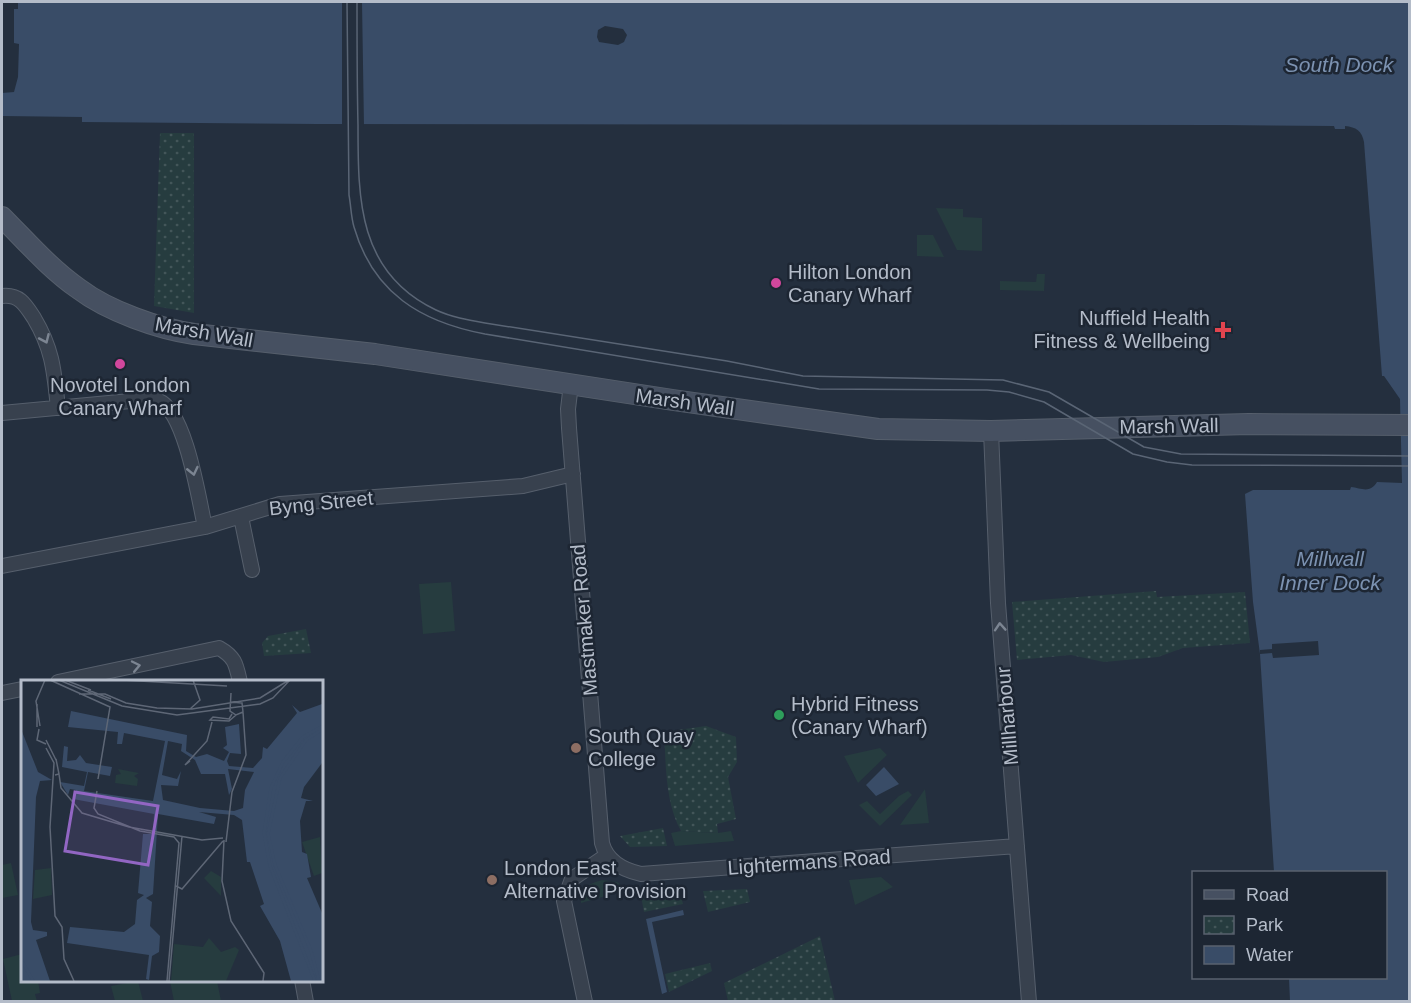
<svg xmlns="http://www.w3.org/2000/svg" width="1411" height="1003" font-family="Arial,sans-serif">
<style>
.green{fill:#263c3f}
.park{fill:url(#park-dots)}
.water{fill:#394c67}
.pier{fill:#242f3e}
.lines{fill:none;stroke-linecap:round;stroke-linejoin:round}
.street-casing{stroke:#565f6c;stroke-width:16}
.secondary-casing{stroke:#565f6c;stroke-width:22}
.street{stroke:#38414e;stroke-width:14}
.secondary{stroke:#465061;stroke-width:20}
.tram{stroke:#5a6575;stroke-width:1.5}
.oneway{stroke:#7c8592}
.hotel-dot{fill:#d1479c;stroke:#1d2633;stroke-width:2}
.health-dot{fill:#e0444e;stroke:#1d2633;stroke-width:2}
.leisure-dot{fill:#2e9e5b;stroke:#1d2633;stroke-width:2}
.education-dot{fill:#8d6e63;stroke:#1d2633;stroke-width:2}
.labels{text-anchor:middle;dominant-baseline:central;stroke-width:5;stroke-linejoin:round;paint-order:stroke}
.poi-label{font-size:20px;fill:#b4bcc9;stroke:#1d2633;text-anchor:start}
.street-label{font-size:20px;fill:#b4bcc9;stroke:#1d2633}
.water-label{font-size:21px;font-style:italic;fill:#7c92b1;stroke:#1d2633}
.inset-river{fill:none;stroke:#394c67;stroke-width:3}
.inset-road{fill:none;stroke:#5e6776;stroke-width:1.5}
.view{fill:#9266c3;fill-opacity:0.15;stroke:#9266c3;stroke-width:3}
.inset-edge{fill:none;stroke:#b4bcc9;stroke-width:3}
</style>
<defs>
<pattern id="park-dots" width="8" height="8" patternUnits="userSpaceOnUse" patternTransform="scale(1.5)"><rect width="8" height="8" fill="#263c3f"/><path d="M2 2h.1M6 6h.1" fill="none" stroke="#435659" stroke-width="1.8" stroke-linecap="round"/></pattern>
</defs>
<rect width="100%" height="100%" fill="#242f3e"/>
<!-- green -->
<path class="green" d="M936,208L963,209V217L982,218V251L957,250Z
M917,235H933L944,257L917,256Z
M1037,274H1045L1044,291L1000,290V281L1036,282Z
M451,582L455,631L423,634L419,584Z
M880,748L887,755L858,783L844,756Z
M925,789L929,823L900,825Z
M908,791L912,795L880,826L859,805L867,801L880,814L899,796Z
M681,831L718,833L731,831L734,841L675,846L671,833Z
M11,863L18,895L2,898V865Z
M881,877L893,887L855,905L849,880Z
M602,880L617,882L627,890L581,903C581,888 588,884 602,880Z
M22,954V980L38,981L40,993L35,994L37,1001H12L3,959Z
M138,981L143,1001H115L111,986Z
M170,981H217L221,1001H174Z"/>
<!-- park -->
<path class="park" d="M160,133H194V313L154,306Z
M1156,591L1157,597L1245,592L1250,643L1183,648L1158,657L1104,662L1071,655L1017,660L1012,602Z
M306,629L311,653L264,656L262,643L268,636Z
M706,726L736,737L737,762L728,777L736,819L717,824L718,833L681,831C665,802 666,765 664,732Z
M663,828L667,846L630,847L620,836Z
M747,889L750,902L708,912L703,891Z
M680,893L683,904L644,912L641,896Z
M820,936L835,1001H728L724,983Z
M710,963L712,971L669,992L665,974Z"/>
<!-- water -->
<path class="water" d="M18,2H1409V1001H1290L1289,978H1386V872H1274L1260,654L1253,602L1245,494L1253,490H1350L1351,487C1361,488 1370,494 1377,482L1402,483L1400,399L1384,376H1382L1364,142C1362,131 1356,127 1345,126V129H1335L1334,126L1223,125L318,124L82,122V117L2,116V93L14,92L18,77L19,44L14,43V9H18Z
M884,767L899,784L876,796L866,785Z
M683,910L684,915L652,922L667,992L662,994L646,919Z"/>
<!-- pier -->
<path class="pier" d="M342,2H362L364,127H342Z
M605,26L623,29L627,35L624,42L618,45L599,42L597,37L598,30Z
M1318,641L1319,655L1273,658L1272,653L1260,654V650L1272,649V644Z"/>
<g class="lines">
<defs>
<path id="street" d="M2,296C19,294 25,304 34,318C53,350 54,371 58,408
M571,384L568,409L569,428L602,843C607,862 623,870 641,874L1017,846
M2,413L141,400C147,399 154,399 159,401C186,412 199,501 205,527
M991,431L998,603L1029,1002
M241,517L252,570
M2,566L205,527L280,504L523,486L573,474
M58,682L219,648C235,657 236,664 240,682
M2,693L22,689
M302,980L306,1002
M585,1002L564,901L572,879L607,855"/>
<path id="secondary" d="M2,217C26,241 50,269 79,289C108,311 159,329 194,334L375,354L673,400L878,429L991,431L1249,424L1410,425"/>
</defs>
<!-- street casing -->
<use href="#street" class="street-casing"/>
<!-- secondary casing -->
<use href="#secondary" class="secondary-casing"/>
<!-- street -->
<use href="#street" class="street"/>
<!-- secondary -->
<use href="#secondary" class="secondary"/>
<!-- tram -->
<path class="tram" d="M347,2L349,195C351,206 351,217 354,227C373,293 421,322 485,334L819,389L987,390L1009,392L1044,402L1133,454L1167,462L1192,465L1410,466
M357,2C357,43 357,84 358,125C358,200 358,273 436,310C451,317 468,320 485,323L727,361L803,376L1003,380L1049,392L1144,447L1181,454L1410,456"/>
</g>
<!-- one-way arrows -->
<defs><path id="oneway-chevron" d="M-2-3.5L2.5 0L-2 3.5" fill="none" stroke-width="1.6" stroke-linecap="round" stroke-linejoin="round" transform="scale(1.5)"/></defs>
<g class="oneway">
<use href="#oneway-chevron" transform="translate(45 339) rotate(66)"/>
<use href="#oneway-chevron" transform="translate(193 471) rotate(77)"/>
<use href="#oneway-chevron" transform="translate(1000 627) rotate(-94)"/>
<use href="#oneway-chevron" transform="translate(136 666) rotate(-12)"/>
</g>
<!-- markers -->
<g class="hotel-dot">
<circle cx="776" cy="283" r="6"/>
<circle cx="120" cy="364" r="6"/>
</g>
<path class="health-dot" d="M1220 321h6v6h6v6h-6v6h-6v-6h-6v-6h6z"/>
<circle class="leisure-dot" cx="779" cy="715" r="6"/>
<g class="education-dot">
<circle cx="576" cy="748" r="6"/>
<circle cx="492" cy="880" r="6"/>
</g>
<g class="labels">
<!-- poi labels -->
<g class="poi-label">
<text x="788" y="272">Hilton London<tspan x="788" dy="23">Canary Wharf</tspan></text>
<text x="1210" y="318" text-anchor="end">Nuffield Health<tspan x="1210" dy="23">Fitness &amp; Wellbeing</tspan></text>
<text x="120" y="385" text-anchor="middle">Novotel London<tspan x="120" dy="23">Canary Wharf</tspan></text>
<text x="791" y="704">Hybrid Fitness<tspan x="791" dy="23">(Canary Wharf)</tspan></text>
<text x="588" y="736">South Quay<tspan x="588" dy="23">College</tspan></text>
<text x="504" y="868">London East<tspan x="504" dy="23">Alternative Provision</tspan></text>
</g>
<!-- street labels -->
<g class="street-label">
<text transform="translate(204 332) rotate(10)">Marsh Wall</text>
<text transform="translate(685 402) rotate(8)">Marsh Wall</text>
<text transform="translate(1169 426) rotate(-1)">Marsh Wall</text>
<text transform="translate(321 503) rotate(-6)">Byng Street</text>
<text transform="translate(584 620) rotate(-95)">Mastmaker Road</text>
<text transform="translate(1007 716) rotate(-95)">Millharbour</text>
<text transform="translate(809 862) rotate(-4)">Lightermans Road</text>
</g>
<!-- water labels -->
<g class="water-label">
<text x="1339" y="64">South Dock</text>
<text x="1330" y="558">Millwall<tspan x="1330" dy="24">Inner Dock</tspan></text>
</g>
</g>
<!-- overview -->
<g transform="translate(21 680)">
<rect width="302" height="302" fill="#242f3e"/>
<path d="M299,157L301,193L293,196L281,162Z" fill="#263c3f"/>
<path d="M97,89L118,93L113,96L117,99L116,106L94,103L95,95L100,94ZM30,188L31,215L12,219L14,190ZM190,191L200,197V216L183,198ZM188,258L200,272L214,267L218,270L205,301H150L153,264L182,267Z" fill="#263c3f"/>
<path d="M301,24V83L283,107L280,118L292,121H285L279,141L281,172L286,174L290,197L286,198L301,233V301H270L259,261L239,226L243,224L229,182H226L221,140L213,135L178,132L195,137L193,144L137,134L132,214L125,218L131,222L129,246L139,256L138,272L131,276L128,300L125,299L128,275L46,263L49,247L103,252L114,244L116,220L123,215L117,213L122,154H132L133,134L52,119L55,110L49,109L47,115L39,102L63,106L66,92L41,87L43,66L47,67L46,81L55,80L59,75L65,83L91,87L89,96L67,92L63,111L132,121L144,61L103,53L101,64H96L97,52L47,47L50,31L166,55L165,71L175,77L186,74L203,81L208,72L202,68L206,65L204,47L218,44L220,74L209,73L206,81L208,86L232,88L241,78L242,67L246,69L276,33L271,25L279,32ZM147,61L161,64L160,71L174,80L180,94H204L208,115L211,109L207,89L233,92L224,110L222,128L213,131L179,128L142,120L140,105L157,106L160,91L156,99L141,95ZM0,49L17,92L31,100L19,101L15,117L10,242L12,250L26,252V256L15,260L29,301H0Z" fill="#394c67" fill-rule="evenodd"/>
<path class="inset-river" d="M0,279L12,301M294,301L249,186L243,153L250,108L262,82L282,57L302,46M298,301L290,271L254,185L247,154L259,98L285,60L302,49"/>
<path class="inset-road" d="M29,0L89,27L77,99M38,0L101,26L156,35L239,24L252,18L269,0M44,0L70,10M101,0L206,6M67,10L90,19M58,14H84L105,23L136,28L171,29L239,18L268,0M210,22L221,23L222,32L215,35L209,31L210,13M169,29L179,20L172,0M211,34L208,39L192,37L189,40L208,41L215,35M19,46L15,21L24,0M16,47V24M18,49L16,60L25,64M25,60L35,80M25,68L33,83L29,147L34,236L41,247L43,279L53,301M169,81L164,85L186,61L191,42M38,94L40,108L61,133L108,147L181,160L202,158M34,95L38,94L35,79M76,111L73,128L77,134L119,151L153,157L158,163L146,301M203,160L201,201L210,241L243,293L242,301M205,162L211,112L225,75L222,32M155,206L161,209L202,161M148,301L161,156"/>
<path class="view" d="M54,112L137,126L127,185L44,171Z"/>
<rect width="302" height="302" class="inset-edge"/>
</g>
<!-- border -->
<rect width="1411" height="1003" fill="none" stroke="#b4bcc9" stroke-width="6"/>
<!-- legend -->
<rect x="1192" y="871" width="195" height="108" fill="#1d2633" stroke="#59626f" stroke-width="1.5"/>
<rect x="1204" y="890" width="30" height="9" fill="#465061" stroke="#59626f" stroke-width="1.5"/>
<text x="1246" y="901" font-size="18" fill="#b4bcc9">Road</text>
<rect x="1204" y="916" width="30" height="18" fill="url(#park-dots)" stroke="#59626f" stroke-width="1.5"/>
<text x="1246" y="931" font-size="18" fill="#b4bcc9">Park</text>
<rect x="1204" y="946" width="30" height="18" fill="#394c67" stroke="#59626f" stroke-width="1.5"/>
<text x="1246" y="961" font-size="18" fill="#b4bcc9">Water</text>
</svg>
